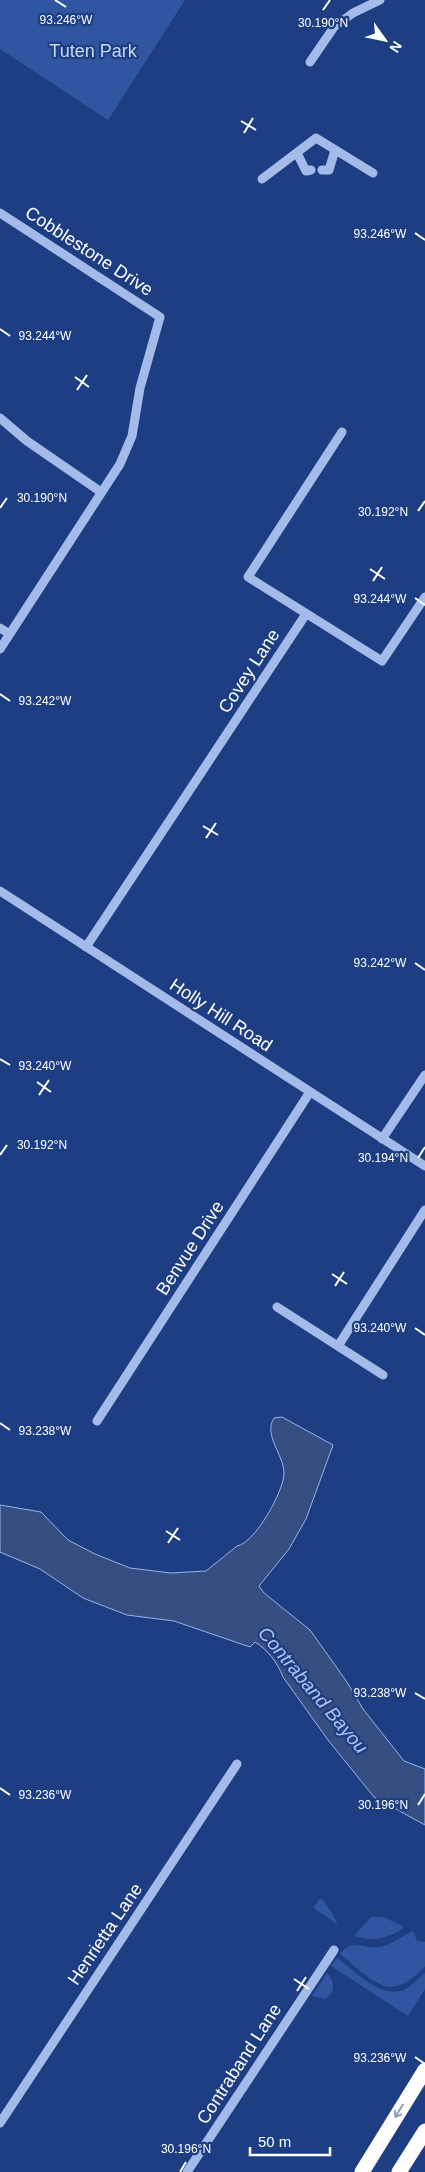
<svg xmlns="http://www.w3.org/2000/svg" width="425" height="2172" font-family="Arial,sans-serif">
<style>
.green{fill:#3156a1}
.water{fill:#364e81;stroke:#97b4eb}
.lines{fill:none;stroke-linecap:round;stroke-linejoin:round}
.minor{stroke:#a4bbe9;stroke-width:9}
.highway{stroke:#fff;stroke-width:15}
.oneway{stroke:#8e9ec1}
.ticks{fill:none;stroke:#fff;stroke-width:2}
.labels{text-anchor:middle;dominant-baseline:central;stroke-width:4.5;stroke-linejoin:round;paint-order:stroke}
.park-label{font-size:18px;fill:#c8d8f7;stroke:#1e3e83}
.street-label{font-size:18px;fill:#fff;stroke:#1e3e83}
.water-label{font-size:19px;font-style:italic;fill:#afc6f1;stroke:#1e3e83}
.ticks-label{font-size:12px;text-anchor:middle;fill:#fff;stroke:#1e3e83;stroke-width:4.5;stroke-linejoin:round;paint-order:stroke}
</style>
<rect width="100%" height="100%" fill="#1e3e83"/>
<!-- green -->
<path class="green" d="M0,0H185L108,120L0,49Z
M319,1899H322L333,1914L338,1925L315,1909L314,1907Z
M371,1917H383L403,1926L402,1929C387,1939 372,1942 354,1936Z
M413,1931L417,1941L425,1942V1966C389,2006 373,1980 340,1954C353,1937 363,1950 380,1947C393,1944 402,1936 413,1931Z
M337,1958C355,1971 380,1999 404,1990C411,1987 419,1978 425,1973V1989L408,2016L331,1966Z
M327,1973C335,1982 336,1992 325,1999L312,1996Z"/>
<!-- water -->
<path class="water" d="M282,1417L333,1445L306,1519L289,1549L259,1586L264,1593L310,1630L347,1682L363,1709L404,1761L425,1769V1825L374,1797L328,1740L283,1677C277,1662 268,1650 255,1642L250,1647L174,1621L127,1615L83,1598L40,1569L0,1552V1505L41,1512L68,1540L95,1554L130,1568L171,1573L206,1571L237,1546C255,1543 284,1491 284,1473C284,1455 263,1435 274,1418Z"/>
<g class="lines">
<!-- minor -->
<path class="minor" d="M310,62L334,27L353,13L380,0
M297,153L306,171L311,170
M322,170H329L335,150
M262,179L316,138L373,173
M0,213L160,317L140,388L132,436L120,464L0,649
M0,418L27,441L101,492
M342,432L248,577L382,661L425,597
M0,628L10,634
M0,891L425,1166
M86,947L306,614
M382,1139L425,1075
M277,1307L383,1375
M338,1346L425,1210
M97,1421L310,1092
M0,2123L237,1764
M187,2172L334,1950"/>
<!-- highway -->
<path class="highway" d="M362,2172L425,2070
M399,2172L425,2131"/>
</g>
<!-- one-way arrows -->
<defs><path id="oneway-shaft" d="M-6 0H5M1.5-3L5.5 0L1.5 3" fill="none" stroke-width="1.6" stroke-linecap="round" stroke-linejoin="round" transform="scale(1.25)"/></defs>
<use class="oneway" href="#oneway-shaft" transform="translate(399 2111) rotate(121)"/>
<!-- ticks -->
<path class="ticks" d="M55,0L66,7M323,10L330,0M241,121L256,130M244,133L253,118M415,233L425,240M0,329L10,336M75,377L89,387M77,390L87,375M0,508L7,498M418,511L425,501M370,569L385,579M373,581L382,567M415,598L425,605M0,694L10,701M203,826L218,835M206,838L216,823M415,963L425,970M0,1059L10,1065M37,1082L51,1092M39,1095L49,1080M0,1155L7,1145M418,1158L425,1147M332,1274L347,1284M335,1286L344,1272M415,1328L425,1335M0,1423L10,1430M166,1531L180,1540M168,1543L178,1528M415,1693L425,1699M0,1788L10,1795M418,1805L425,1794M294,1979L309,1989M297,1991L306,1977M415,2057L425,2064M180,2172L186,2162"/>
<g class="labels">
<!-- park labels -->
<g class="park-label">
<text x="93" y="51">Tuten Park</text>
</g>
<!-- street labels -->
<g class="street-label">
<text transform="translate(89 251) rotate(33)">Cobblestone Drive</text>
<text transform="translate(249 671) rotate(-57)">Covey Lane</text>
<text transform="translate(221 1015) rotate(33)">Holly Hill Road</text>
<text transform="translate(190 1248) rotate(-57)">Benvue Drive</text>
<text transform="translate(105 1934) rotate(-56)">Henrietta Lane</text>
<text transform="translate(239 2064) rotate(-57)">Contraband Lane</text>
</g>
<!-- water labels -->
<g class="water-label">
<text transform="translate(313 1690) rotate(50)">Contraband Bayou</text>
</g>
</g>
<g class="ticks-label">
<text x="66" y="24">93.246°W</text>
<text x="323" y="27">30.190°N</text>
<text x="380" y="238">93.246°W</text>
<text x="45" y="340">93.244°W</text>
<text x="42" y="502">30.190°N</text>
<text x="383" y="516">30.192°N</text>
<text x="380" y="603">93.244°W</text>
<text x="45" y="705">93.242°W</text>
<text x="380" y="967">93.242°W</text>
<text x="45" y="1070">93.240°W</text>
<text x="42" y="1149">30.192°N</text>
<text x="383" y="1162">30.194°N</text>
<text x="380" y="1332">93.240°W</text>
<text x="45" y="1435">93.238°W</text>
<text x="380" y="1697">93.238°W</text>
<text x="45" y="1799">93.236°W</text>
<text x="383" y="1809">30.196°N</text>
<text x="380" y="2062">93.236°W</text>
<text x="186" y="2153">30.196°N</text>
</g>
<!-- north arrow -->
<g transform="translate(385 40) rotate(123)" stroke="#1e3e83" stroke-width="4" paint-order="stroke">
<path d="M0-4L9 19L0 12L-9 19Z" fill="#ffffff"/>
<text y="-8" font-size="14" font-weight="bold" text-anchor="middle" fill="#ffffff">N</text>
</g>
<!-- scale -->
<path d="M250 2147v8h80v-8" fill="none" stroke="#ffffff" stroke-width="2.5"/>
<text x="258" y="2147" font-size="15" fill="#ffffff" stroke="#1e3e83" stroke-width="4" paint-order="stroke">50 m</text>
</svg>
